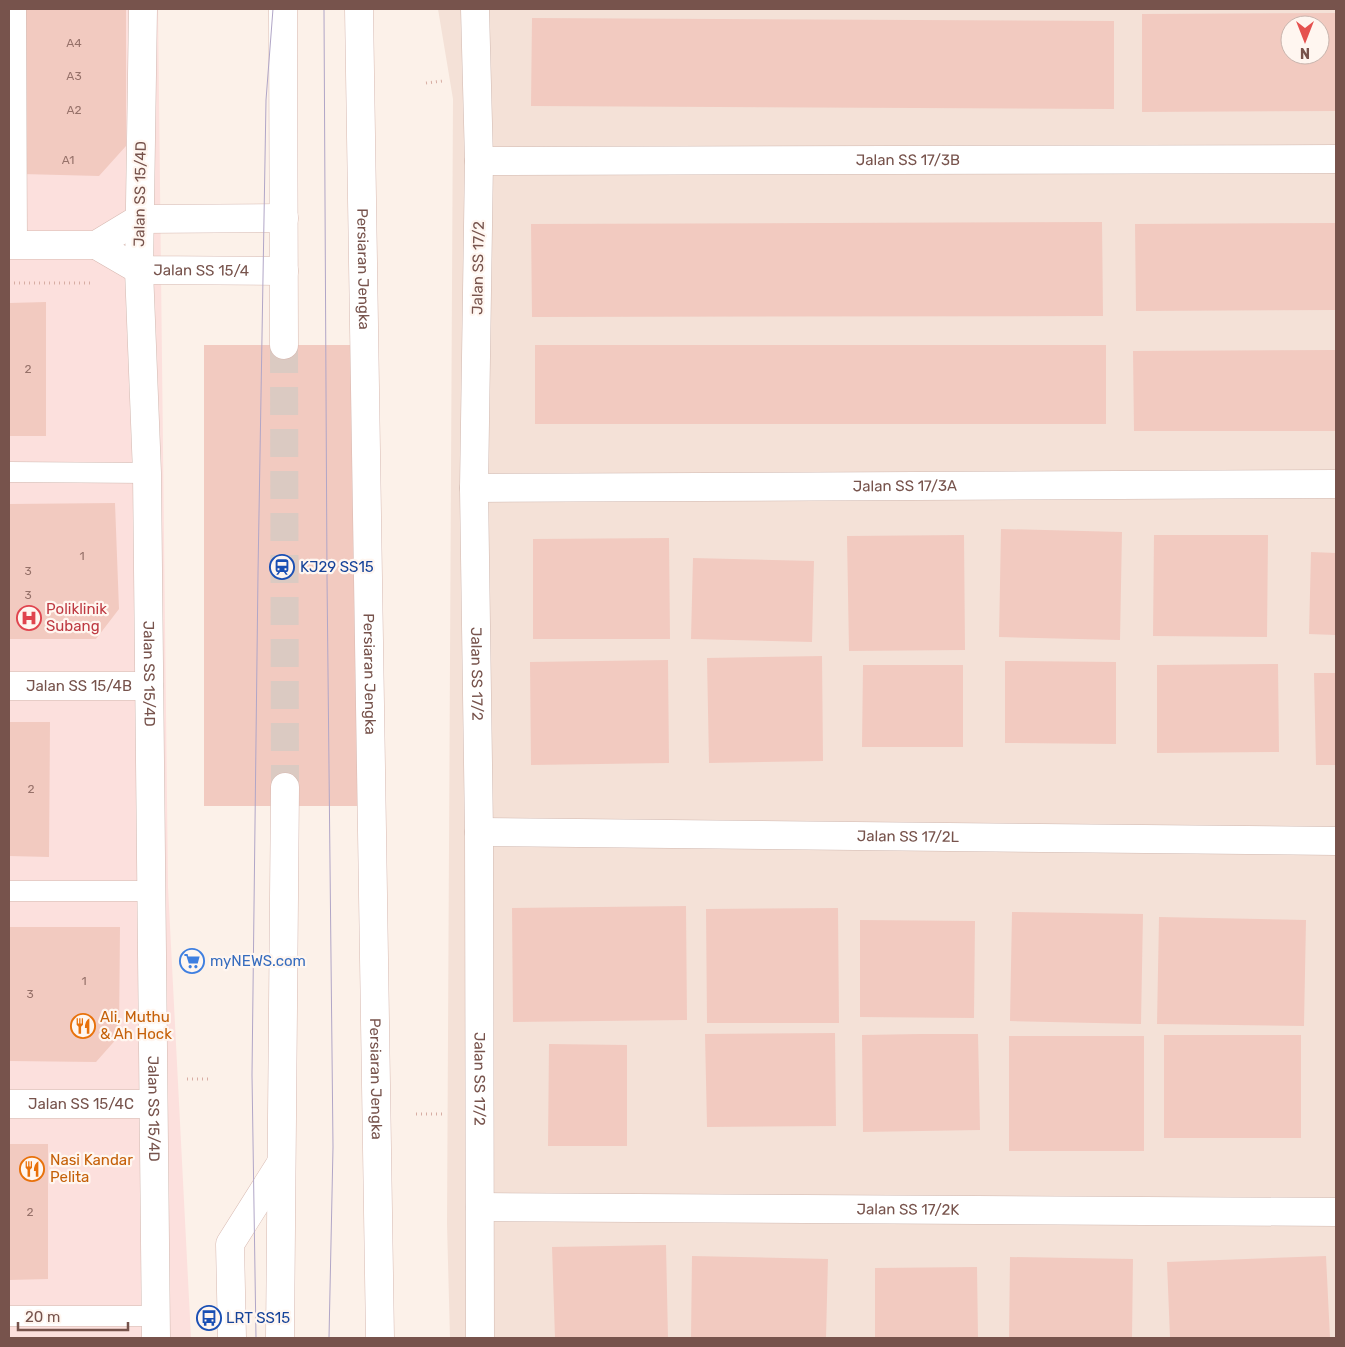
<svg xmlns="http://www.w3.org/2000/svg" width="1345" height="1347" font-family="Rubik,sans-serif">
<style>
.residential{fill:#f4e1d7;fill-rule:evenodd}
.commercial{fill:#fce0dd}
.building{fill:#f2cac0;fill-rule:evenodd}
.lines{fill:none;stroke-linecap:round;stroke-linejoin:round}
.secondary-tunnel{stroke:#dbcac2;stroke-width:28;stroke-dasharray:28 14;stroke-linecap:butt}
.lane-casing{stroke:#d1b9b1;stroke-width:21}
.street-casing{stroke:#d1b9b1;stroke-width:29}
.secondary-casing{stroke:#d7b9b1;stroke-width:29}
.path{stroke:#d7ada3;stroke-width:3;stroke-dasharray:1 4;stroke-linecap:butt}
.lane{stroke:#fff;stroke-width:20}
.street{stroke:#fff;stroke-width:28}
.secondary{stroke:#fff;stroke-width:28}
.tram{stroke:#b1a6c7;stroke-width:1}
.labels{text-anchor:middle;dominant-baseline:central;stroke-width:4.5;stroke-linejoin:round;paint-order:stroke}
.number-label{font-size:12px;fill:#967169}
.street-label{font-size:15px;fill:#77534c;stroke:#fff6f0}
.transit-label{font-size:15px;fill:#164399;stroke:#fff6f0;text-anchor:start}
.health-label{font-size:15px;fill:#be3a42;stroke:#fff6f0;text-anchor:start}
.shop-label{font-size:15px;fill:#366cbe;stroke:#fff6f0;text-anchor:start}
.food-label{font-size:15px;fill:#c56008;stroke:#fff6f0;text-anchor:start}
</style>
<rect width="100%" height="100%" fill="#fcf1e9"/>
<!-- residential -->
<path class="residential" d="M438,9H1336V1338H450L447,1224L453,99ZM1290,25H1320V55H1290Z"/>
<!-- commercial -->
<path class="commercial" d="M9,9H158L168,887L191,1338H9Z"/>
<!-- building -->
<path class="building" d="M22,9H126V146L99,176L22,174Z
M1336,13V111L1142,112V14ZM1290,25H1320V55H1290Z
M532,18L1114,21V109L531,106Z
M1102,222L1103,316L532,317L531,224Z
M1336,223V310L1136,311L1135,224Z
M46,302V436H9V303Z
M204,345H360V806H204Z
M535,345H1106V424H535Z
M1336,350V431H1134L1133,351Z
M115,503L119,609L96,639H9V504Z
M1001,529L1122,532L1120,640L999,637Z
M964,535L965,650L849,651L847,536Z
M1154,535H1268L1267,637L1153,636Z
M669,538L670,639H533V539Z
M1311,552L1336,553V635L1309,634Z
M693,558L814,561L812,642L691,639Z
M822,656L823,761L709,763L707,658Z
M668,660L669,763L531,765L530,662Z
M1005,661L1116,662V744L1005,743Z
M1278,664L1279,752L1157,753V665Z
M863,665H963V747H862Z
M1314,673H1336V765H1316Z
M9,722H50L49,857L9,856Z
M686,906L687,1020L513,1022L512,908Z
M838,908L839,1023H707L706,909Z
M1012,912L1143,914L1141,1024L1010,1021Z
M1159,917L1306,920L1304,1026L1157,1024Z
M860,920L975,921L974,1018L860,1017Z
M9,927H120L119,1036L96,1062L9,1061Z
M835,1033L836,1126L707,1127L705,1034Z
M920,1034H978L980,1130L863,1132L862,1035Z
M1164,1035H1301V1138H1164Z
M1009,1036H1144V1151H1009Z
M549,1044L627,1045V1146H548Z
M9,1144H48V1279L9,1280Z
M666,1245L668,1338H555L552,1247Z
M692,1256L828,1259L826,1338H691Z
M1326,1256L1330,1338H1170L1167,1262Z
M1010,1257L1133,1259L1132,1338H1009Z
M977,1267L978,1338H875V1268Z"/>
<g class="lines">
<!-- secondary-tunnel -->
<path class="secondary-tunnel" d="M284,345L285,787"/>
<defs>
<path id="lane" d="M16,9L17,245
M9,472L147,473
M9,891H151
M9,1316H156"/>
<g id="street">
<path id="s1" d="M143,9L139,270L147,473L156,1338"/>
<path id="s2" d="M475,9L479,161L474,488L479,832L480,1338"/>
<path id="s3" d="M479,161L1336,159"/>
<path id="s4" d="M474,488L1336,484"/>
<path id="s5" d="M9,686H149"/>
<path id="s6" d="M479,832L1336,841"/>
<path id="s7" d="M9,1104H153"/>
<path id="s8" d="M480,1207L1336,1212"/>
</g>
<g id="secondary">
<path d="M283,9L284,345"/>
<path id="s9" d="M359,9L380,1338"/>
<path d="M9,245H96L139,219L284,218"/>
<path id="s10" d="M96,245L139,270L284,271"/>
<path d="M232,1338L230,1244L281,1163"/>
<path d="M280,1338L285,787"/>
</g>
</defs>
<!-- lane casing -->
<use href="#lane" class="lane-casing"/>
<!-- street casing -->
<use href="#street" class="street-casing"/>
<!-- secondary casing -->
<use href="#secondary" class="secondary-casing"/>
<!-- path -->
<path class="path" d="M426,83L443,81
M9,283H94
M187,1079H209
M416,1114H446"/>
<!-- lane -->
<use href="#lane" class="lane"/>
<!-- street -->
<use href="#street" class="street"/>
<!-- secondary -->
<use href="#secondary" class="secondary"/>
<!-- tram -->
<path class="tram" d="M324,9L327,577L333,1147L329,1338
M256,1338L252,1075L258,573L266,100L273,9"/>
</g>
<!-- icons -->
<defs>
<symbol id="station-ring" viewBox="-11 -11 22 22"><circle r="9.5" fill="#fff6f0" stroke="#1a4fb4" stroke-width="1.5"/><path d="M-3-6H3Q5-6 5-4V2Q5 4 3 4L4.5 6H3L1.5 4h-3L-3 6H-4.5L-3 4Q-5 4-5 2V-4Q-5-6-3-6ZM-3.5-4v3h7v-3ZM-3.5 1v1.5H-2V1ZM2 1v1.5H3.5V1Z" fill="#1a4fb4"/></symbol>
<symbol id="hospital-ring" viewBox="-11 -11 22 22"><circle r="9.5" fill="#fff6f0" stroke="#e0444e" stroke-width="1.5"/><path d="M-5-5h3v3.5h4V-5h3V5h-3V1.5h-4V5h-3Z" fill="#e0444e"/></symbol>
<symbol id="supermarket-ring" viewBox="-11 -11 22 22"><circle r="9.5" fill="#fff6f0" stroke="#3f7fe0" stroke-width="1.5"/><path d="M-6-5.5h2.5l.6 2H6L4.5 2H-2.5L-4.4-4H-6ZM-1.5 3.2a1.3 1.3 0 1 0 .1 0ZM3 3.2a1.3 1.3 0 1 0 .1 0Z" fill="#3f7fe0"/></symbol>
<symbol id="restaurant-ring" viewBox="-11 -11 22 22"><circle r="9.5" fill="#fff6f0" stroke="#e8710a" stroke-width="1.5"/><path d="M-5-6h1v4h1v-4h1v4h1v-4h1v5L-1.5 .5V6h-2V.5L-5-1ZM5-6V6H3V1.5H1.5Q1.5-4 5-6Z" fill="#e8710a"/></symbol>
<symbol id="bus-ring" viewBox="-11 -11 22 22"><circle r="9.5" fill="#fff6f0" stroke="#1a4fb4" stroke-width="1.5"/><path d="M-5-6H5V4H4V6H2V4H-2V6H-4V4H-5ZM-3.5-4V0h7V-4ZM-3.5 1.2v1.5H-2V1.2ZM2 1.2v1.5H3.5V1.2Z" fill="#1a4fb4"/></symbol>
</defs>
<g fill-rule="evenodd">
<use href="#station-ring" x="268" y="553" width="28" height="28"/>
<use href="#hospital-ring" x="15" y="604" width="28" height="28"/>
<use href="#supermarket-ring" x="178" y="947" width="28" height="28"/>
<use href="#restaurant-ring" x="69" y="1012" width="28" height="28"/>
<use href="#restaurant-ring" x="18" y="1155" width="28" height="28"/>
<use href="#bus-ring" x="195" y="1304" width="28" height="28"/>
</g>
<g class="labels">
<!-- number labels -->
<g class="number-label">
<text x="74" y="43">A4</text>
<text x="74" y="76">A3</text>
<text x="74" y="110">A2</text>
<text x="68" y="160">A1</text>
<text x="28" y="369">2</text>
<text x="82" y="556">1</text>
<text x="28" y="571">3</text>
<text x="28" y="595">3</text>
<text x="31" y="789">2</text>
<text x="84" y="981">1</text>
<text x="30" y="994">3</text>
<text x="30" y="1212">2</text>
</g>
<!-- street labels -->
<g class="street-label">
<text stroke="none"><textPath href="#s3" startOffset="429">Jalan SS 17/3B</textPath></text>
<text transform="translate(140 194) rotate(-89)">Jalan SS 15/4D</text>
<text transform="translate(478 268) rotate(-89)">Jalan SS 17/2</text>
<text stroke="none"><textPath href="#s9" startOffset="260">Persiaran Jengka</textPath></text>
<text stroke="none"><textPath href="#s10" startOffset="112">Jalan SS 15/4</textPath></text>
<text stroke="none"><textPath href="#s4" startOffset="431">Jalan SS 17/3A</textPath></text>
<text stroke="none"><textPath href="#s1" startOffset="665">Jalan SS 15/4D</textPath></text>
<text stroke="none"><textPath href="#s2" startOffset="665">Jalan SS 17/2</textPath></text>
<text stroke="none"><textPath href="#s9" startOffset="665">Persiaran Jengka</textPath></text>
<text stroke="none"><textPath href="#s5" startOffset="70">Jalan SS 15/4B</textPath></text>
<text stroke="none"><textPath href="#s6" startOffset="429">Jalan SS 17/2L</textPath></text>
<text stroke="none"><textPath href="#s9" startOffset="1070">Persiaran Jengka</textPath></text>
<text stroke="none"><textPath href="#s2" startOffset="1070">Jalan SS 17/2</textPath></text>
<text stroke="none"><textPath href="#s7" startOffset="72">Jalan SS 15/4C</textPath></text>
<text stroke="none"><textPath href="#s1" startOffset="1100">Jalan SS 15/4D</textPath></text>
<text stroke="none"><textPath href="#s8" startOffset="428">Jalan SS 17/2K</textPath></text>
</g>
<!-- transit labels -->
<g class="transit-label">
<text x="300" y="567">KJ29 SS15</text>
<text x="226" y="1318">LRT SS15</text>
</g>
<!-- health labels -->
<g class="health-label">
<text x="46" y="609">Poliklinik<tspan x="46" dy="17">Subang</tspan></text>
</g>
<!-- shop labels -->
<g class="shop-label">
<text x="210" y="961">myNEWS.com</text>
</g>
<!-- food labels -->
<g class="food-label">
<text x="100" y="1017">Ali, Muthu<tspan x="100" dy="17">&amp; Ah Hock</tspan></text>
<text x="50" y="1160">Nasi Kandar<tspan x="50" dy="17">Pelita</tspan></text>
</g>
</g>
<!-- border -->
<rect width="1345" height="1347" fill="none" stroke="#77534c" stroke-width="20"/>
<!-- north arrow -->
<g transform="translate(1305 40) rotate(180)"><circle r="24" fill="#fff6f0" stroke="#c9b5ae"/>
<path d="M0-4L9 19L0 12L-9 19Z" fill="#e5524f"/>
<text y="-8" font-size="14" font-weight="bold" text-anchor="middle" fill="#77534c">N</text>
</g>
<!-- scale -->
<path d="M18 1322v8h110v-8" fill="none" stroke="#77534c" stroke-width="2.5"/>
<text x="25" y="1322" font-size="15" fill="#77534c" stroke="#fff6f0" stroke-width="4" paint-order="stroke">20 m</text>
</svg>
